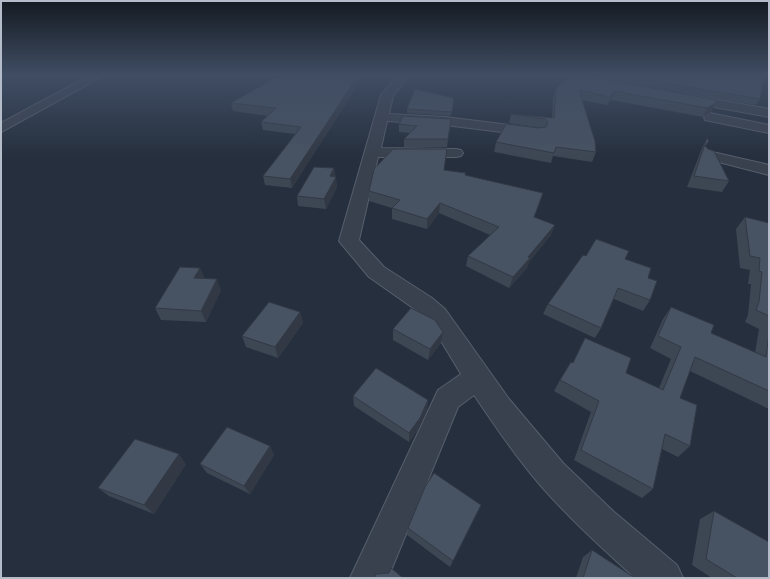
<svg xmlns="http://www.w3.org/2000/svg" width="770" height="579" font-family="Cabin,sans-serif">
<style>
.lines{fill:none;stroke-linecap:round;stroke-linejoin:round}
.minor-casing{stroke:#575f6c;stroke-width:2}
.minor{fill:#39414e;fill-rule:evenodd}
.wall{fill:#3d4754}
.shaded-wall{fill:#323945}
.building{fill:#475262;stroke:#323945}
</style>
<rect width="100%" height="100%" fill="#252f3e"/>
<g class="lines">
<defs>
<path id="minor" d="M89,76H103L1,132V123Z
M398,76H409L393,96L389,114L445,117L534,128L539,129L541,132L539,135L534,136L445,125L387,121L381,148L456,149L461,150L463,153L461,156L456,157H378L359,240L384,267L432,298L445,309L509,399L563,463L613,511L677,565L683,578H635C602,548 570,519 541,486C516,457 495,426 474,395L458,407L388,578H350L438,390L461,374L429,321L423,315L369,277L339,241L381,95Z
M685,94L769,109V117L681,101L679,98L681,95Z
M710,113L769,125V133L705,120L704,117Z
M708,151L769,165V175L703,158L701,155L703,152Z"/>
</defs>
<!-- minor casing -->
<use href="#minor" class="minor-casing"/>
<!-- minor -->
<use href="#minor" class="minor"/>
</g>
<!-- wall -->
<path class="wall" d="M599,76H764L760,99L756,105L622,83Z
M359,83L292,188L265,185L263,176L295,134L263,130L261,122L268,116L233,111L231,103Z
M625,83L717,100L711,112L703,117L611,100L607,105L582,100L596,152L592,162L553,156L551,163L494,152L496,142L542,128L509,123L511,114L552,118L553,96L556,88Z
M454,98L451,116L407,113V109Z
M451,119L447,147H404V139L410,133L399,132V124Z
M707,138L706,146L729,181L722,192L687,187L702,148Z
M334,168L337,187L326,209L298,206L297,196Z
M444,170L466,175L540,203L534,217L551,235L529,262L527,268L509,288L466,266L468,256L490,235L439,213L427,229L392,219V208L369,201V191Z
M745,217L769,223V409L690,371L680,398L690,446L678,457L662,449L653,489L642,498L574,460L591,412L554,391L560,380L573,363L585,338L626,373L659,388L671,359L650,348L663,319L671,307L711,333L755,353L759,329L745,322L748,315L751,284H748L750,270L740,268L736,229Z
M586,256L625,259L648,278L650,300L643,311L614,299L601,328L595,338L543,314L548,304Z
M200,268L204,278L221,290L206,322L161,320L155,308Z
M300,312L303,323L278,358L246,347L242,336Z
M393,329L443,332L441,343L428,360L393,340Z
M353,396L428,400L427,410L419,428L409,442L354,406Z
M270,446L274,455L250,494L207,473L200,464Z
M186,464L154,514L109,496L98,488Z
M481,505L450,567L407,535L408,528Z
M714,511L769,578H712L692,565L700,519Z
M592,550L635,578H576L583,557Z"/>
<!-- shaded-wall -->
<path class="shaded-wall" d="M358,76H359V83L292,188L290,179Z
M614,91L611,100L607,105L610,97Z
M716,103L711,112L703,117L707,108Z
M334,168L335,178L336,177L337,187L326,209L324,199L330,176Z
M440,203L439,213L427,229V219Z
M555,225L551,235L529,262L527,268L509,288L513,277L528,257Z
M200,268L205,279L194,278Z
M217,279L221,290L206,322L201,311Z
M300,312L303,323L278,358L275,347Z
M443,332L441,343L428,360L430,349Z
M428,400L427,410L419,428L409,442V433Z
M270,446L274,455L250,494L244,486Z
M179,454L186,464L154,514L144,505Z"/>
<!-- building -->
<path class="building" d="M278,76H358L290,179L263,176L301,127L261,122L276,108L231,103Z
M569,76H594L625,83L717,100L716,103L707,108L614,91L610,97L579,90L595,141L596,152L556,147L554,153L496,142L506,124L539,128L546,127L548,122L545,119L511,114L554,118L556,88Z
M624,76H764L760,99Z
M415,89L454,98L452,112L407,109Z
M403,116L451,119L448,139H404L417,126L399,124Z
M707,138L709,141L705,146L708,149L714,151L729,181L694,176Z
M393,149H447L444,170L466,173L465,175L543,193L534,217L555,225L528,257L530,258L513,277L468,256L499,227L440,203L427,219L392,208L400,200L369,191L374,169Z
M314,167L334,168L330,176L336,177L324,199L297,196Z
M745,217L769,223V316L756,310L759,302L762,272L759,271L760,258L750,256Z
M596,239L629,251L625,259L651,268L648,278L657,281L650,300L618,288L601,328L548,304L583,255L586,256Z
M180,267L200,268L194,278L217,279L201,311L155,308Z
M269,302L300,312L275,347L242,336Z
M671,307L714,325L711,333L766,357L769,333V391L695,357L680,398L697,405L690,446L665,434L653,489L581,450L599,401L560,380L571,362L573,363L585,338L631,358L626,373L663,390L681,347L658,336Z
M411,308L435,320L443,332L430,349L393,329Z
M376,368L428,400L420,418L409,433L353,396Z
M227,427L270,446L244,486L200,464Z
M135,439L179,454L144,505L98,488Z
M434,473L481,505L453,561L408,528L425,487Z
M714,511L769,542V578H737L706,559Z
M592,550L635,578H583Z
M391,568L403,578H374L376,574L389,573Z"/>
<!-- sky -->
<linearGradient id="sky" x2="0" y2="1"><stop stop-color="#141a22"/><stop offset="0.48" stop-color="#404d63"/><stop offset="1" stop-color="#404d63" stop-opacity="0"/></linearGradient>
<rect width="770" height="157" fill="url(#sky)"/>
<!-- border -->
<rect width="770" height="579" fill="none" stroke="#b5bcc9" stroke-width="4"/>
</svg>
